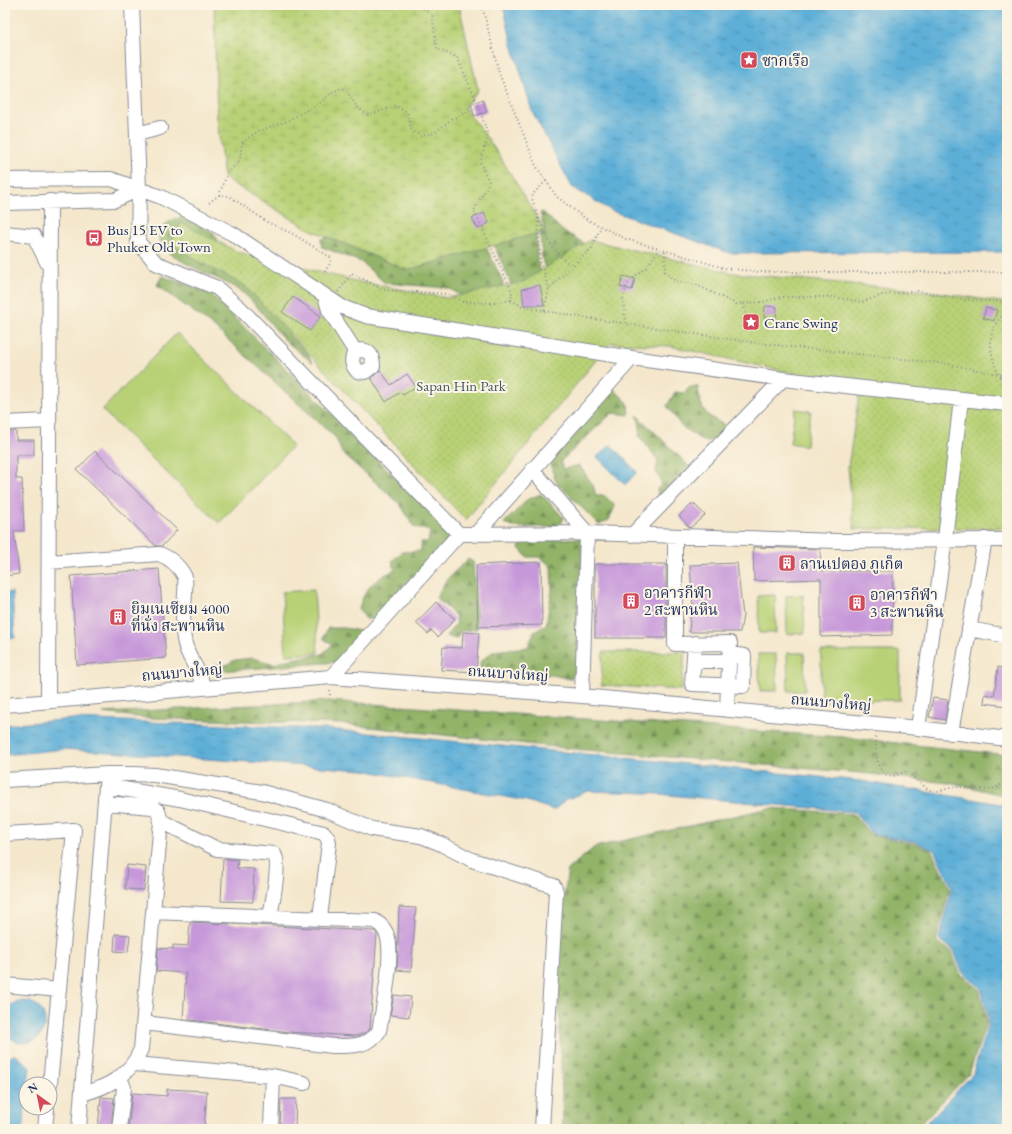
<svg xmlns="http://www.w3.org/2000/svg" width="1012" height="1134" font-family="'EB Garamond','Noto Serif Thai',serif">
<style>
.forest{fill:url(#forest-firs);stroke:#567162}
.wetland{fill:url(#wetland-marsh);stroke:#6a806a}
.park{fill:url(#park-dots);stroke:#6a806a}
.pitch{fill:#b8d176;stroke:#6a806a}
.water{fill:url(#water-ripples);stroke:#3c6f9b}
.building{fill:#c698da}
.lines{fill:none;stroke-linecap:round;stroke-linejoin:round}
.minor-casing{stroke:#888b95;stroke-width:16}
.path{stroke:#888b95;stroke-width:2;stroke-dasharray:1 3;stroke-linecap:butt}
.minor{stroke:#fff;stroke-width:14}
.labels{text-anchor:middle;dominant-baseline:central;stroke-width:4;stroke-linejoin:round;paint-order:stroke}
.poi-label{font-size:15px;fill:#1b2f5e;stroke:#fcf5e5;text-anchor:start}
.park-label{font-size:15px;fill:#425864;stroke:#fcf5e5}
.street-label{font-size:15px;fill:#1b2f5e;stroke:#fcf5e5}
</style>
<defs>
<pattern id="forest-firs" width="22" height="20" patternUnits="userSpaceOnUse"><rect width="22" height="20" fill="#92b367"/><path d="M5 1l3.5 6h-7zM16 11l3.5 6h-7z" fill="#769258"/></pattern>
<pattern id="wetland-marsh" width="20" height="14" patternUnits="userSpaceOnUse"><rect width="20" height="14" fill="#b8d176"/><path d="M1 5h8M5 5V1M11 12h8M15 12V8" fill="none" stroke="#9eb468"/></pattern>
<pattern id="park-dots" width="8" height="8" patternUnits="userSpaceOnUse"><rect width="8" height="8" fill="#b8d176"/><path d="M2 2h.1M6 6h.1" fill="none" stroke="#9eb468" stroke-width="1.8" stroke-linecap="round"/></pattern>
<pattern id="water-ripples" width="26" height="14" patternUnits="userSpaceOnUse"><rect width="26" height="14" fill="#5dafd8"/><path d="M2 4q2-2 4 0t4 0M15 11q2-2 4 0t4 0" fill="none" stroke="#4c8fb2"/></pattern>
</defs>
<rect width="100%" height="100%" fill="#fcf5e5"/>
<filter id="ink" filterUnits="userSpaceOnUse"><feTurbulence type="fractalNoise" baseFrequency=".025" numOctaves="2"/><feDisplacementMap in="SourceGraphic" scale="8" xChannelSelector="R" yChannelSelector="G"/><feConvolveMatrix kernelMatrix="1 2 1 2 8 2 1 2 1" color-interpolation-filters="sRGB"/></filter>
<filter id="wash" filterUnits="userSpaceOnUse"><feTurbulence type="fractalNoise" baseFrequency=".012" numOctaves="4" result="noise"/><feDisplacementMap in="SourceGraphic" scale="16" xChannelSelector="R" yChannelSelector="G"/><feGaussianBlur stdDeviation="0.9" result="paint"/><feColorMatrix in="noise" values="0 0 0 0 0 0 0 0 0 0 0 0 0 0 0 0 0 1.4 0 .05"/><feComposite in="paint" operator="in"/></filter>
<g filter="url(#wash)">
<rect width="100%" height="100%" fill="#f4e7cc"/>
<!-- forest -->
<path class="forest" d="M543,212L563,231L589,246L550,284L542,259L540,232L545,230L540,213Z
M183,217L213,232L225,253L291,328L289,335L308,354L313,363C303,355 292,347 283,338C271,325 255,302 242,292C223,278 168,261 160,242C153,226 172,220 183,217Z
M536,233L537,261L546,287L515,293L494,245Z
M328,237L407,270L486,247L503,282L502,295L467,298L448,288L385,283L361,262L322,247L321,239Z
M162,276L210,293L453,535L377,620L366,619L359,609C364,588 376,578 395,570L392,561L402,552L421,551V542H428L430,531L414,527L400,504L342,453L336,438L213,326L157,285Z
M690,387H698C701,415 708,416 730,428L720,441H703L682,427L667,406L675,392L684,393Z
M614,389L628,403L629,415L612,413L561,461L563,469L579,465L593,485L596,496H605L615,506L609,520L599,525L556,482L548,458Z
M637,415L690,467L659,499L657,489L662,484L656,472L658,460L639,436L640,427Z
M541,494L564,518L559,527H513L504,523L528,499Z
M582,538L579,669L570,679L553,675L481,673L480,662L494,651L528,647L534,632L546,625L552,590L551,566L540,557H527L519,548L523,541Z
M468,559L473,562L477,629L461,631L456,639L446,636L457,623L455,615L436,598L447,579Z
M328,628H345L365,632L338,662L207,672L216,664L226,665L235,660L252,658L275,664L286,660L322,654L332,645L323,638Z
M329,701L842,737L1007,755V796L957,784L860,773L574,749L340,724L146,718L103,713Z
M770,808L853,814L871,835L916,844L931,850L950,888L936,941L952,952L960,974L979,989L987,1020L969,1074L922,1122L903,1129H563L557,944L568,869L595,847Z"/>
<!-- wetland -->
<path class="wetland" d="M214,5H459L478,90L464,108C496,145 519,189 545,231L407,270L309,229L224,178L217,118Z"/>
<!-- park -->
<path class="park" d="M181,223L238,252L360,282L447,298L523,282L590,240L733,273L936,292L1007,303V528L854,529L848,467L860,388L670,346L610,343L466,520L244,285L196,260L171,243Z
M603,652H685L681,690L601,685Z"/>
<!-- pitch -->
<path class="pitch" d="M177,333L293,446L219,523L102,410Z
M795,409L811,411L806,446L790,443Z
M314,590L318,653L286,655L282,592Z
M775,595L776,633H759L758,596Z
M803,595L805,633L787,634L786,596Z
M821,651H900V700L821,701Z
M787,653H804L805,691H788Z
M758,654H776L777,691H760Z"/>
<!-- water -->
<path class="water" d="M503,5H1007V252L729,253L612,211L572,187L532,111L512,44Z
M611,445L637,472L625,485L597,457Z
M12,592L15,638H5V593Z
M73,719L327,729L861,781L1007,805V1129H915L924,1126L973,1074L989,1020L981,988L962,972L954,951L939,939L952,887L934,850L916,842L872,834L855,812L647,793L588,791L565,800L554,810L527,801L363,770L64,749L5,755V725Z
M3 1022a21 21 0 1 1 42 0a21 21 0 1 1-42 0Z
M15,1054L30,1067L28,1084H26L24,1126L20,1129H5V1060Z"/>
<g id="blocks">
<!-- building -->
<path class="building" d="M483,100L487,112L474,116L471,104Z
M484,213L489,223L478,229L472,218Z
M623,276L635,279L632,290L620,287Z
M540,285L544,305H524L522,289Z
M293,297L321,316L310,331L282,312Z
M765,306L777,307L776,318L764,317Z
M986,308L997,310L994,321L983,318Z
M380,370L391,385L407,374L416,387L403,395L400,392L386,402L371,378Z
M5,431H16V440H34V455H16V479H22L24,531H14L19,574L5,576Z
M95,451L177,530L162,546H156L77,470Z
M693,503L705,515L690,528L679,516Z
M753,547L820,549L821,571H893L892,635L821,637V579L754,581Z
M541,562L542,625L478,627L476,565Z
M737,563L743,616L740,632H689L691,607H693L690,565Z
M595,564H666V638H595Z
M159,569L166,658L77,665L71,576Z
M436,602L455,619L438,637L431,630L428,634L416,623Z
M463,632L479,633L476,672L441,670L443,647L462,648Z
M998,667L1007,669V706L984,703L985,694L994,696Z
M933,698L948,700L945,720L929,717Z
M223,859L238,860L237,868L254,869L253,902L221,901Z
M127,865L146,867L144,890L125,889Z
M399,907L416,908L411,971L397,970Z
M190,922L375,931L377,934L370,1029L365,1033L355,1036L289,1032L183,1019L186,973L156,971L158,948L173,949V945L188,946Z
M115,934L130,935L128,952L114,951Z
M394,995L411,997L409,1017L390,1015Z
M167,1089L207,1091L204,1129H128L132,1093L167,1096Z
M101,1097L114,1098L111,1129L98,1128Z
M281,1099H296L295,1129H280Z"/>
</g>
</g>
<g filter="url(#ink)">
<use href="#blocks" fill-opacity="0" stroke="#888b95" stroke-width="1"/>
<g class="lines">
<defs>
<path id="minor" d="M132,5L139,189L138,242L156,263L217,288L241,309L459,534L587,533L837,541L1007,540
M137,134L160,128
M5,180L111,179L139,189L161,197L233,234L342,307L366,316L632,358L783,379L1007,404
M5,203L115,200L139,189
M5,233L34,236L48,264
M325,296L329,310L355,351C351,360 351,364 357,371L365,372L373,366C373,354 368,348 355,351
M5,423L49,421
M532,469L587,533L582,696
M475,535L632,358
M632,535L783,379
M675,537V644L730,643L727,709
M49,562L159,554C171,558 179,566 185,577C187,598 180,619 184,639C187,660 200,667 203,687
M969,629L1007,636
M695,643L692,684L743,686L744,656L730,654
M694,661H729
M331,677L459,534
M48,700L50,201
M5,705L331,677L582,696L918,728L1007,739
M918,728L945,539L961,399
M951,733L985,539
M5,780L107,774H133L155,775L262,792L327,810L372,829L421,836L439,843L472,860L554,886L556,892L542,1129
M107,786L180,799L324,833L328,839L329,843L320,918
M161,821L217,849L274,854C281,862 272,904 270,917
M5,834L74,830L50,1084
M5,985L59,990
M144,1023L333,1046C350,1046 369,1047 379,1031C383,1008 393,960 388,938C386,931 382,925 375,921L153,912
M134,1064L273,1076L304,1083
M82,1094C108,1087 131,1075 141,1049L161,821L158,811L152,807L105,803
M45,1129L47,1108
M79,1129L107,774
M119,1129L124,1088L120,1077
M271,1129L273,1076"/>
</defs>
<!-- minor casing -->
<use href="#minor" class="minor-casing"/>
<!-- path -->
<path class="path" d="M482,5L499,73L536,166L557,197L586,219L626,239L724,268L760,272H1007
M546,181L533,194L532,199C539,219 551,257 573,265L591,249L601,227
M219,195L229,196L267,222L293,234L330,257L331,262L323,275
M209,203L219,195L227,174L240,160L242,143L258,131L287,121L320,103L332,92L342,88C355,97 351,107 369,115L396,106L407,112L412,131L421,136L434,133L452,119L479,107
M538,218L540,261L549,289
M665,251V272L675,281L697,285L736,304L763,302L781,297H833L862,302L882,295L918,291L963,300L1007,302
M338,292L352,273L384,290L448,294L463,302L495,303L511,300L512,291L474,211L489,182L480,162L488,135L479,107L457,57L437,49L432,14L417,5
M511,300L523,307L574,316L757,343L948,364L1007,376
M743,304L747,316L753,321
M544,310L549,289L573,265
M1007,311C979,333 993,365 1007,391
M626,323L623,300L627,285L635,276L646,268L659,249
M330,695V688
M876,737C876,749 875,774 891,776C896,776 902,773 907,771C911,775 924,787 928,789C937,794 946,788 955,787C974,786 992,797 1007,779"/>
<!-- minor -->
<use href="#minor" class="minor"/>
</g>
</g>
<!-- icons -->
<defs>
<symbol id="sight-square" viewBox="-11 -11 22 22"><rect x="-9" y="-9" width="18" height="18" rx="4" fill="#d1495b" stroke="#fcf5e5"/><path d="M0-6L1.8-2.2L6-1.7L2.9 1.2L3.7 5.4L0 3.3L-3.7 5.4L-2.9 1.2L-6-1.7L-1.8-2.2Z" fill="#fff"/></symbol>
<symbol id="bus-square" viewBox="-11 -11 22 22"><rect x="-9" y="-9" width="18" height="18" rx="4" fill="#d1495b" stroke="#fcf5e5"/><path d="M-5-6H5V4H4V6H2V4H-2V6H-4V4H-5ZM-3.5-4V0h7V-4ZM-3.5 1.2v1.5H-2V1.2ZM2 1.2v1.5H3.5V1.2Z" fill="#fff"/></symbol>
<symbol id="building-square" viewBox="-11 -11 22 22"><rect x="-9" y="-9" width="18" height="18" rx="4" fill="#d1495b" stroke="#fcf5e5"/><path d="M-4-6H4V6H1V3H-1V6H-4ZM-2.5-4.3h1.7v1.8h-1.7ZM.8-4.3h1.7v1.8H.8ZM-2.5-1h1.7V.8h-1.7ZM.8-1h1.7V.8H.8Z" fill="#fff"/></symbol>
</defs>
<g fill-rule="evenodd">
<use href="#sight-square" x="739" y="50" width="20" height="20"/>
<use href="#bus-square" x="84" y="228" width="20" height="20"/>
<use href="#sight-square" x="741" y="312" width="20" height="20"/>
<use href="#building-square" x="777" y="553" width="20" height="20"/>
<use href="#building-square" x="621" y="591" width="20" height="20"/>
<use href="#building-square" x="847" y="593" width="20" height="20"/>
<use href="#building-square" x="108" y="607" width="20" height="20"/>
</g>
<g class="labels">
<!-- poi labels -->
<g class="poi-label">
<text x="762" y="60">ซากเรือ</text>
<text x="107" y="229">Bus 15 EV to<tspan x="107" dy="17">Phuket Old Town</tspan></text>
<text x="764" y="322">Crane Swing</text>
<text x="800" y="563">ลานเปตอง ภูเก็ต</text>
<text x="644" y="592">อาคารกีฬา<tspan x="644" dy="17">2 สะพานหิน</tspan></text>
<text x="870" y="594">อาคารกีฬา<tspan x="870" dy="17">3 สะพานหิน</tspan></text>
<text x="131" y="608">ยิมเนเซียม 4000<tspan x="131" dy="17">ที่นั่ง สะพานหิน</tspan></text>
</g>
<!-- park labels -->
<g class="park-label">
<text x="461" y="385">Sapan Hin Park</text>
</g>
<!-- street labels -->
<g class="street-label">
<text transform="translate(182 672) rotate(-5)">ถนนบางใหญ่</text>
<text transform="translate(508 673) rotate(4)">ถนนบางใหญ่</text>
<text transform="translate(831 702) rotate(5)">ถนนบางใหญ่</text>
</g>
</g>
<!-- margin -->
<rect width="1012" height="1134" fill="none" stroke="#fcf5e5" stroke-width="20"/>
<!-- north arrow -->
<g transform="translate(38 1096) rotate(327)"><circle r="19" fill="#fcf5e5" stroke="#a2a6af"/>
<path d="M0-3L7 15L0 10L-7 15Z" fill="#d1495b"/>
<text y="-6" font-size="11" font-weight="bold" text-anchor="middle" fill="#1b2f5e">N</text>
</g>
</svg>
